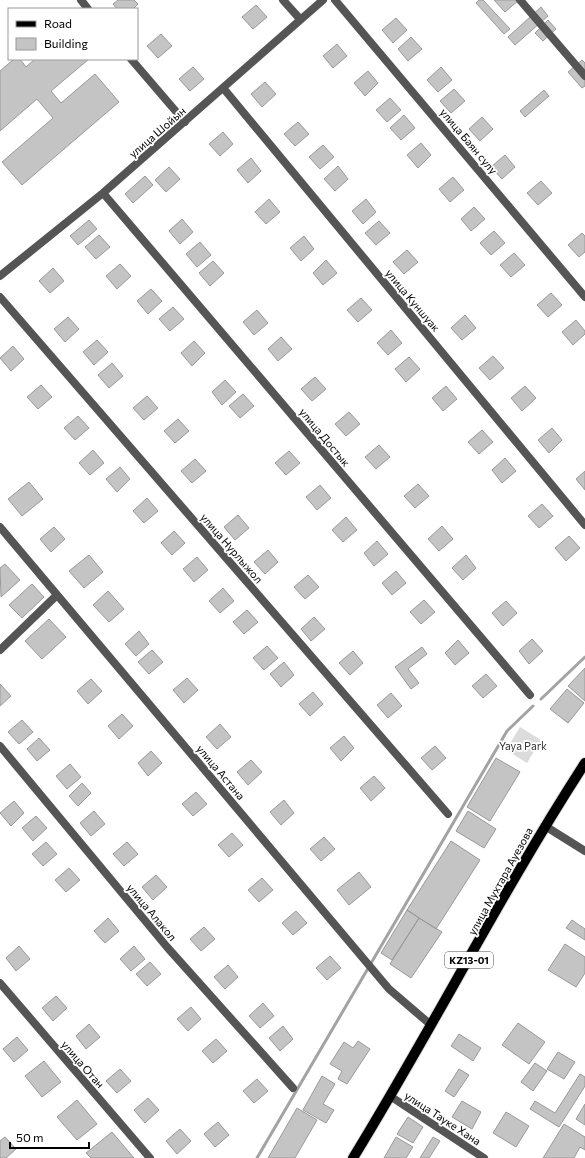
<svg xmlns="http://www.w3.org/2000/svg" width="585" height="1158" font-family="Commissioner,sans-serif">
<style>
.green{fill:#dcdcdc}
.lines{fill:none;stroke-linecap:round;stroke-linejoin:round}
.stream{stroke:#a3a3a3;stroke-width:3}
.building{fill:#c4c4c4;stroke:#999}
.primary-casing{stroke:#dbdbdb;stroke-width:12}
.street{stroke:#555;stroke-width:8}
.primary{stroke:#000;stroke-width:10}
.labels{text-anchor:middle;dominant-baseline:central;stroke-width:3.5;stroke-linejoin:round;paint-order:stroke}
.shield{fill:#fff;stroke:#4c4c4c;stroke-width:1}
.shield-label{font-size:10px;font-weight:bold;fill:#000}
.street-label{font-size:11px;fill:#000;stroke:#fff}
.park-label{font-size:11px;fill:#333;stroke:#fff}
</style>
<rect width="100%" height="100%" fill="#fff"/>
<!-- green -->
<path class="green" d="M520,727L541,740L527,763L506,750Z"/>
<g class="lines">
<!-- stream -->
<path class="stream" d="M541,699L585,657
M257,1158L507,731L533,706"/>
</g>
<!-- building -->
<path class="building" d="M118,0H134L138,4L133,9H117L113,4Z
M479,0H483L510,29L504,34L476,3Z
M494,0H519L505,12Z
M256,5L267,17L253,29L242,17Z
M541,7L548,16L515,45L508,37Z
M396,18L407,30L393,43L382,30Z
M548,20L556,29L543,41L535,33Z
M161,34L172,46L158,58L147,46Z
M411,37L422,49L408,61L398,49Z
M337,44L347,56L333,68L323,56Z
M14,59H20L26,67L35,59H89L51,91L61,103L95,74L119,102L22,185L2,162L53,118L37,99L0,131V71Z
M582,60L585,63V86L582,88L568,72Z
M193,67L204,79L190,91L179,79Z
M441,67L452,80L438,92L427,80Z
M368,71L378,83L365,96L354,83Z
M265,82L276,94L262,107L251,94Z
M454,89L465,101L451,113L440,101Z
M544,90L549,96L525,117L520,111Z
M390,98L401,110L387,122L376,110Z
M404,115L415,128L401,140L390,128Z
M482,117L493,129L480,141L469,129Z
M298,122L309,134L295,146L284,134Z
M223,132L233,144L220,156L209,144Z
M421,143L431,155L418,168L407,155Z
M323,145L334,157L320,169L309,157Z
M505,155L515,167L502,179L491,167Z
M251,158L261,171L248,183L237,170Z
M338,166L348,179L335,191L324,179Z
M169,167L180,179L166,192L155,180Z
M145,176L153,185L133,203L125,194Z
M453,177L464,190L450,202L439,189Z
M541,181L552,193L538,205L527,193Z
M269,199L280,212L266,224L255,212Z
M366,199L376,212L363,224L352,211Z
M474,207L485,219L471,231L461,219Z
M182,219L193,232L180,244L169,231Z
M89,220L97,229L78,245L70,236Z
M379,221L390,233L376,245L365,233Z
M494,231L505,243L491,255L480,243Z
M582,233L585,236V252L579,257L568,245Z
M99,235L110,247L96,259L85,247Z
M304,236L314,249L301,261L290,248Z
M200,242L211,255L197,267L186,254Z
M407,250L418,262L404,274L393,262Z
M514,253L525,265L511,277L500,265Z
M326,260L337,273L323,285L313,273Z
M213,261L224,273L210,286L199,273Z
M120,264L131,276L117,289L106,276Z
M53,268L64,281L50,293L39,281Z
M151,289L162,301L148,314L137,301Z
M551,293L562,305L548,317L537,305Z
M361,298L372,310L358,322L347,310Z
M173,307L184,319L170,331L159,319Z
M257,310L268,323L254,335L243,322Z
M465,315L476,328L462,340L451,328Z
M68,317L79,329L65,342L54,329Z
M576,320L585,331V334L573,345L562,332Z
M391,330L402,343L388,355L377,343Z
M281,337L292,349L278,361L268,349Z
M97,340L108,352L94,365L83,352Z
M194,341L205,353L192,366L181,353Z
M13,346L24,359L11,371L0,358Z
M493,356L504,368L490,380L479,368Z
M409,357L420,369L406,382L395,369Z
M112,363L123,376L109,388L98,375Z
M315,377L326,389L312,401L301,389Z
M225,380L236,392L222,405L212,392Z
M41,385L52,397L38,409L27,397Z
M446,386L457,399L443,411L432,398Z
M525,386L536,398L522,411L511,398Z
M243,394L254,406L240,418L229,406Z
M147,396L158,408L144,420L133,408Z
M349,412L360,424L346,436L335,424Z
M78,416L89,428L75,440L64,428Z
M178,419L189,431L175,443L164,431Z
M552,428L562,440L549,453L538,440Z
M482,430L493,442L479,454L468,442Z
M379,445L390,457L376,469L365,457Z
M93,450L104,463L90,475L79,463Z
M289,451L300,463L286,475L275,463Z
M505,458L516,471L502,483L492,470Z
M195,459L206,471L192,483L181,471Z
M120,467L130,479L117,492L106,479Z
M585,471V490L576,479Z
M29,482L43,499L22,516L8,499Z
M418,484L429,496L415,508L404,496Z
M320,485L331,498L317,510L306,497Z
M147,498L158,511L144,523L133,511Z
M542,504L553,516L539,528L528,516Z
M238,515L249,528L235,540L224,527Z
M346,517L357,530L343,542L332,530Z
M442,526L453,539L439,551L428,539Z
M54,527L65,539L51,552L40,539Z
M174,531L185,543L172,555L161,543Z
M569,536L580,548L566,561L555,548Z
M377,541L388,554L374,566L364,553Z
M268,550L278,562L265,574L254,562Z
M89,555L103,572L84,588L69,571Z
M466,555L476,568L463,580L452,568Z
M197,557L208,570L194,582L183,569Z
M5,564L20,580L1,597L0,568Z
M396,571L406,583L392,595L382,583Z
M308,575L319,587L305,599L294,587Z
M32,584L44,597L22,618L9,605Z
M223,588L234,601L220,613L209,601Z
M108,591L124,609L109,622L93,605Z
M424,600L435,612L421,624L410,612Z
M506,601L517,613L503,626L492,613Z
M247,610L258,622L244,634L233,622Z
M314,617L325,629L311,641L301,629Z
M49,619L66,637L42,659L25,641Z
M139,631L149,644L136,656L125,644Z
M532,639L543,651L529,664L519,651Z
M458,640L469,653L455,665L445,653Z
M267,646L278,658L264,670L253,658Z
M422,647L427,654L408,669L419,683L411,689L395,667Z
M152,650L163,662L149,674L138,662Z
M353,651L363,663L350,675L339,663Z
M284,662L294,675L281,687L270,674Z
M585,668V701L568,686Z
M486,674L497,686L483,698L472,686Z
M187,678L198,690L184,703L173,690Z
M91,679L102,691L88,704L77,691Z
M0,684L11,696L0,706Z
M567,689L584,703L568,723L550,709Z
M313,692L323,704L310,716L299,704Z
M391,693L402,706L388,718L377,705Z
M122,714L133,726L119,739L108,726Z
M22,720L33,732L19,744L8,732Z
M220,724L231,737L217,749L206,737Z
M344,736L354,748L341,761L330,748Z
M39,738L50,750L37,761L27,749Z
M435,746L446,758L432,770L421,758Z
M151,751L162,763L148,776L138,763Z
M496,758L520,772L490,821L467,807Z
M251,760L262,772L248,785L237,772Z
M70,764L81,777L67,789L56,776Z
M374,776L385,788L371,801L360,788Z
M82,783L91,793L78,806L69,796Z
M196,792L207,804L193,816L182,804Z
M284,800L294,813L281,825L270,812Z
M14,801L24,813L11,826L0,813Z
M94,811L105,824L91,836L80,823Z
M468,811L496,829L484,848L456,831Z
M36,816L47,828L33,841L22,828Z
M232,833L243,845L229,857L218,845Z
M324,837L335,849L321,861L310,849Z
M451,841L480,860L436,929L407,910Z
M46,842L57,854L43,866L32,854Z
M127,842L138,854L124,866L113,854Z
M69,868L80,880L66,892L55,880Z
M359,872L371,887L349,905L337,890Z
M156,875L167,887L153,900L142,887Z
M262,878L273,890L259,902L248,890Z
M407,910L419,918L392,960L381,953Z
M296,911L307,923L293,935L282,923Z
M108,918L119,931L105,943L94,931Z
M419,918L442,932L411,978L390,964Z
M572,920L585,929V940L566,928Z
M204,927L215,939L201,951L190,939Z
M565,944L585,957V973L576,987L548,970Z
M19,946L30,959L16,971L6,958Z
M134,946L145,959L131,971L120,959Z
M330,956L341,968L327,980L316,968Z
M150,962L161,974L147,986L136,974Z
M228,965L238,977L225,989L214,977Z
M56,996L67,1008L53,1021L42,1008Z
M263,1003L274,1016L260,1028L249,1016Z
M191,1007L201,1019L188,1031L177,1019Z
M518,1023L545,1042L529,1064L502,1045Z
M89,1024L100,1037L86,1049L76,1036Z
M283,1026L293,1039L280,1051L269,1038Z
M459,1034L481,1048L473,1061L451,1046Z
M17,1037L28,1050L14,1062L3,1049Z
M216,1039L227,1051L213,1063L202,1051Z
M358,1041L370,1049L347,1084L338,1079L342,1071L330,1064L344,1042L353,1048Z
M558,1052L575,1062L564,1079L547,1069Z
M44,1061L61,1082L42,1097L25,1076Z
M535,1063L547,1071L533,1091L521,1082Z
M120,1069L131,1081L117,1093L106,1081Z
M459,1069L469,1075L454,1097L445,1091Z
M580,1074L585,1077V1086L559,1127L530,1109L535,1101L555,1113Z
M322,1076L335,1084L323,1104L334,1110L326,1123L303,1110Z
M257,1079L268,1091L254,1103L243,1091Z
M148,1098L159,1110L145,1123L134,1110Z
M77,1100L97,1124L77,1140L57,1117Z
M462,1101L481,1112L472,1129L452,1117Z
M585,1104V1125L576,1119Z
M297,1108L317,1120L295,1158H268Z
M506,1112L529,1126L516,1147L493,1133Z
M408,1117L423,1127L413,1143L397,1134Z
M218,1122L229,1135L215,1147L204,1134Z
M564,1124L585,1137V1150L580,1147L574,1158H543Z
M180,1129L191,1141L177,1154L166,1141Z
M112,1132L134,1158H91L86,1153Z
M5,1137L16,1149L6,1158H0V1141Z
M396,1137L413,1147L406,1158H384Z
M433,1137L440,1141L429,1158H420Z"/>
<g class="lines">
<defs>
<path id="primary" d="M353,1158C433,1028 502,891 585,763"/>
</defs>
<!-- primary casing -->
<use href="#primary" class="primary-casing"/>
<!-- street -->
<path class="street" d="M81,0L88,9
M283,0L300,19
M335,0L585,297
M520,0L585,76
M131,59L185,122
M224,89L585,525
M103,193L530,695
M0,276L103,193L323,0
M0,297L448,814
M0,527L389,989L431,1025
M0,650L57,595
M0,746L167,947L293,1088
M545,826L585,851
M0,983L150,1158
M390,1096L484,1158"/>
<!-- primary -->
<use href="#primary" class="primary"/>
</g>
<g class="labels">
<!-- shield labels -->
<rect class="shield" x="445" y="952" width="48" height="16" rx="3"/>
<g class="shield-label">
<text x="469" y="960">KZ13-01</text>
</g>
<!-- street labels -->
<g class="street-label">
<text transform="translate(157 132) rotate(-41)">улица Шойын</text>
<text transform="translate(469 141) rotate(50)">улица Баян сулу</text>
<text transform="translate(413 300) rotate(50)">улица Куншуак</text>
<text transform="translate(325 437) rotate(50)">улица Достык</text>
<text transform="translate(232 548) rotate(49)">улица Нурлыжол</text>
<text transform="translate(221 772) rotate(50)">улица Астана</text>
<text transform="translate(500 881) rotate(-61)">улица Мухтара Ауезова</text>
<text transform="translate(152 912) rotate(50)">улица Алакол</text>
<text transform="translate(83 1064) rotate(49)">улица Отан</text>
<text transform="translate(443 1118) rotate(33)">улица Тауке Хана</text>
</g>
<!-- park labels -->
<g class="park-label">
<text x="523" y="745">Yaya Park</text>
</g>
</g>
<!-- legend -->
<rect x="8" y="8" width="130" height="52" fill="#ffffff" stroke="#999999"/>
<rect x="16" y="21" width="20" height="6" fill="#000000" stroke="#999999"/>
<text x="44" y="28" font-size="12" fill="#000000">Road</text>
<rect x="16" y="38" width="20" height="12" fill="#c4c4c4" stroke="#999999"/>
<text x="44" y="48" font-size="12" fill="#000000">Building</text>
<!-- scale -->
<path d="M10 1142v6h79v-6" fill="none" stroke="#000000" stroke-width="2"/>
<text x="16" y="1142" font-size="12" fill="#000000" stroke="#ffffff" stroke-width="3" paint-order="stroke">50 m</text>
</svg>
